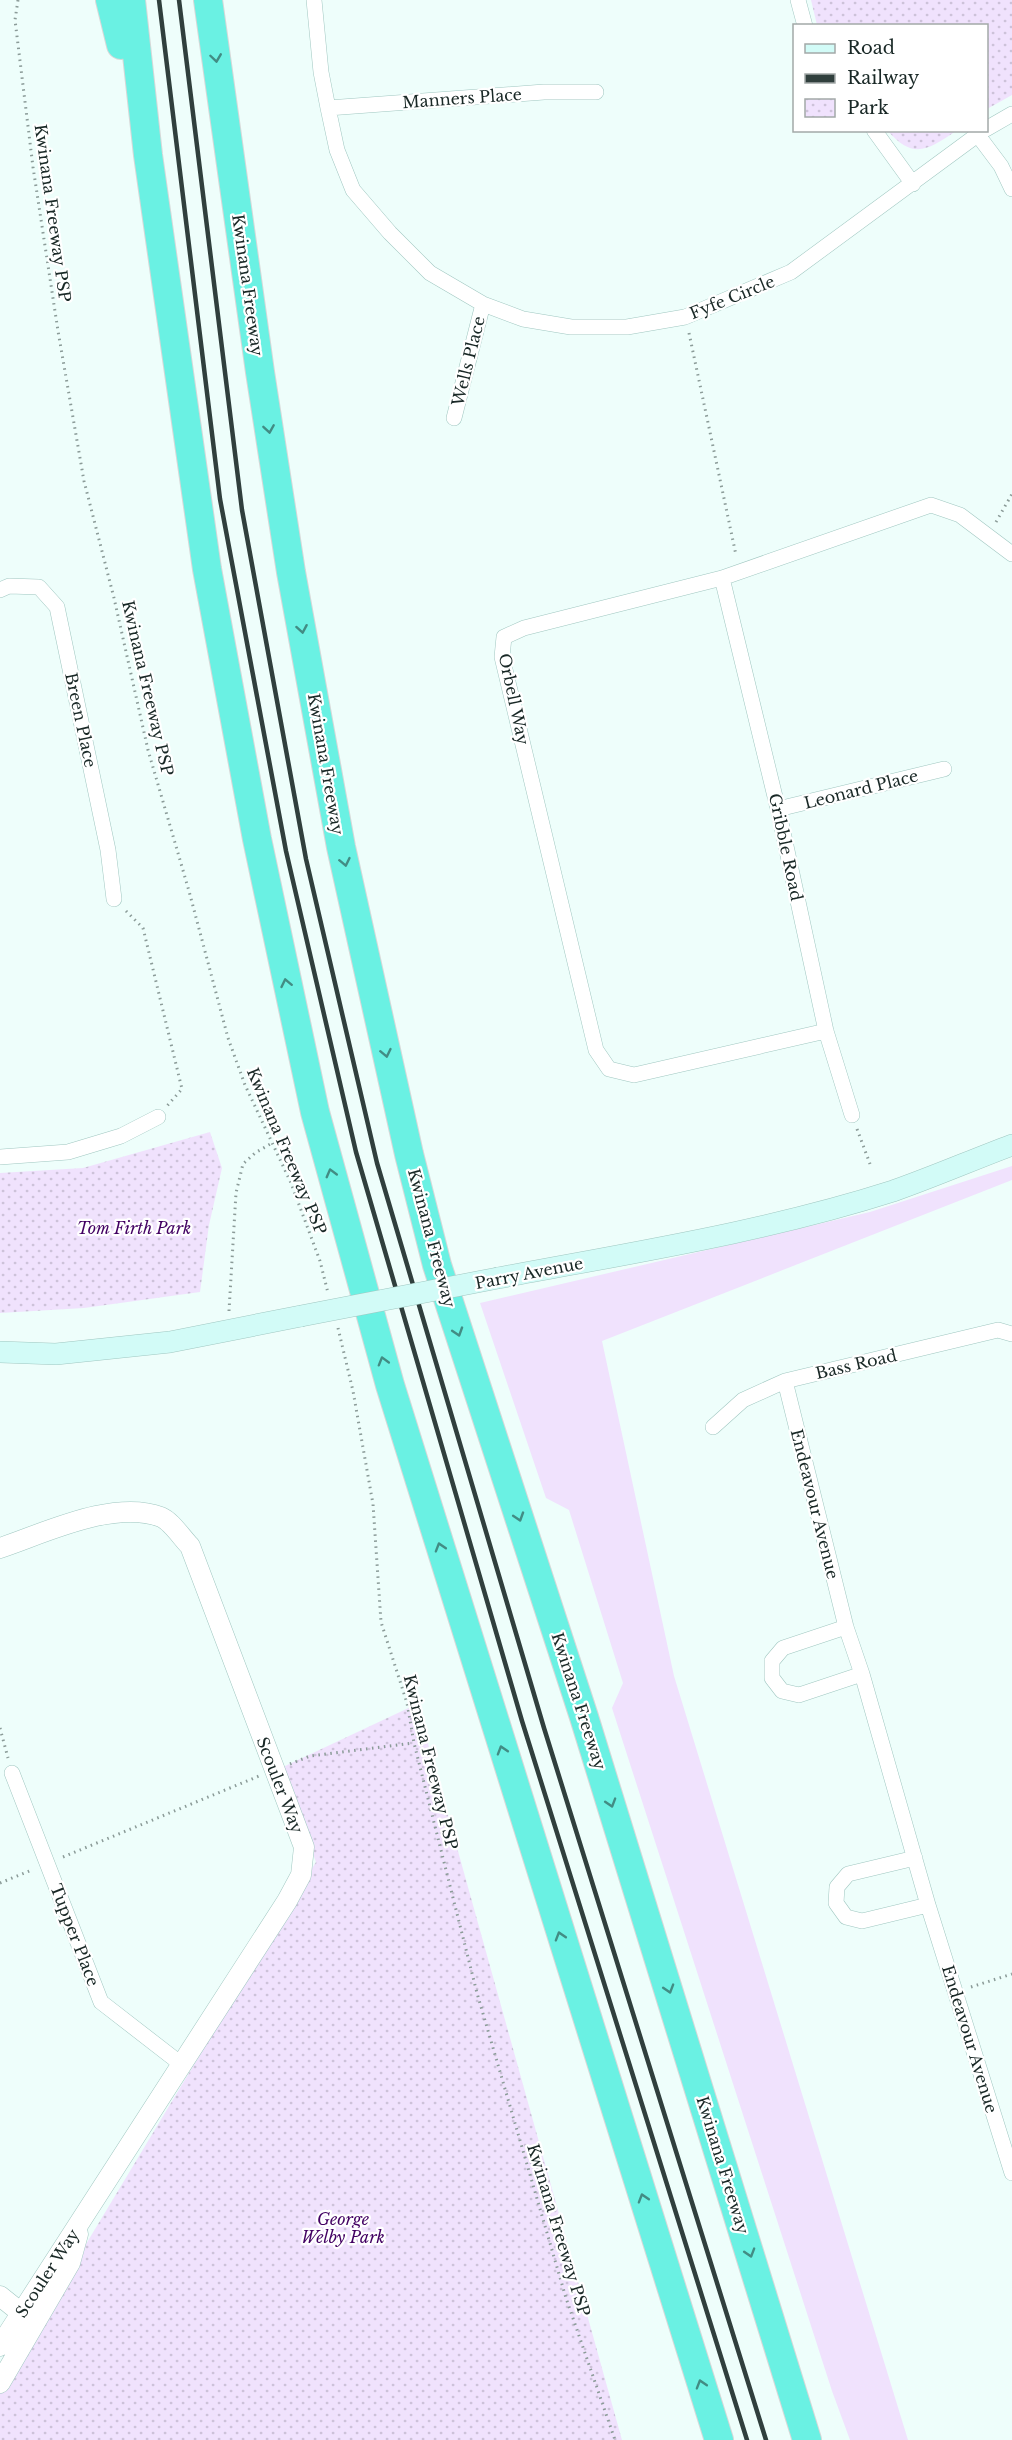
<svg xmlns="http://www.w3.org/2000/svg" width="1012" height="2440" font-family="'Libre Baskerville',serif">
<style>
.grass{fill:#f0e2fd}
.park{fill:url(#park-dots)}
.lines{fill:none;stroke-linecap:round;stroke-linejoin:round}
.minor-casing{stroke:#a0c7c1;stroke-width:16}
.tertiary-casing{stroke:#a0c7c1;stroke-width:21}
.secondary-casing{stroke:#a0c7c1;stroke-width:22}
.motorway-casing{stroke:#d6d8d8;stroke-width:30}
.path{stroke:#8b9b98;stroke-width:3;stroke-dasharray:1.5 4.5;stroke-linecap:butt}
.minor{stroke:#fff;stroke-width:15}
.tertiary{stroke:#fff;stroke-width:20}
.secondary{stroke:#d2fbf7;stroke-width:21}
.motorway{stroke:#6af1e3;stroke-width:28}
.rail{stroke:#303f3d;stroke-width:4.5}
.secondary-bridge-casing{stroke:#a0c7c1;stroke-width:22;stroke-linecap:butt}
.secondary-bridge{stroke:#d2fbf7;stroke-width:21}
.oneway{stroke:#428c84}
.labels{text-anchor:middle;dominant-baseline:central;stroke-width:4.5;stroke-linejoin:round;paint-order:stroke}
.street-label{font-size:16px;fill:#192826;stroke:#fff}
.park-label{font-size:16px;font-style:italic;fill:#420062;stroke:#fff}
</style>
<defs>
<pattern id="park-dots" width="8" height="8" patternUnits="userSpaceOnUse" patternTransform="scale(1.5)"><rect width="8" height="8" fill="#f0e2fd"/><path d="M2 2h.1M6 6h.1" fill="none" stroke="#cdc2d9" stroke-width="1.8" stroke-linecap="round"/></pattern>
</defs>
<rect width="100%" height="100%" fill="#eefefb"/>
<!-- grass -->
<path class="grass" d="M1012,1166V1180L602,1341L674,1676L908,2440H850L832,2391L612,1708L623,1683L569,1510L546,1498L480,1303L870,1212Z"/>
<!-- park -->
<path class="park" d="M811,0H1012V95L987,109L986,26L817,25Z
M888,131H956C928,150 913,160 888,131Z
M210,1132L222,1168L209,1225L200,1292L84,1308L0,1313V1173L83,1168Z
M417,1704L622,2440H0V2387L316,1862L281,1768Z"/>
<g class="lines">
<defs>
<path id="minor" d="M314,0L321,72L328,108L337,150L353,190L390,233L430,273L483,304L523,319L571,327H627L685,317L791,272L984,130
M798,0L805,26
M328,108L544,92H596
M986,129L1012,114
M874,130L913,184
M977,134L1001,166L1012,189
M454,418L483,304
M722,578L778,809L826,1031L852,1115
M0,590L9,586L39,587L57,607L108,850L114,899
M778,809L944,769
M826,1031L634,1075L609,1069L596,1050L502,657L504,637L524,628L722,578L931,505L960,515L1012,554
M0,1157L68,1152L121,1136L158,1117
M785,1381L846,1627L862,1674L928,1905L1012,2173
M713,1427L743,1400L785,1381L998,1330L1012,1334
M846,1627L783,1648L772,1661V1678L782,1691L799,1695L862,1674
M12,1773L101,2002L181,2064
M915,1858L848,1874L837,1887L836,1903L846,1917L862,1921L928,1905"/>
<path id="tertiary" d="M0,1548C45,1533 114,1499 161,1517C171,1521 182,1538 190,1546L304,1847L301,1875L287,1901L0,2346
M0,2296L30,2320
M0,2383L70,2263L78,2234"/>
<path id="secondary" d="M498,1278C630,1253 765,1232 893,1191C933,1177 972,1160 1012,1145
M0,1352L56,1354L170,1342L301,1316"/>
<path id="motorway" d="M110,0L121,45
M131,0L148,155L207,569L257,839L315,1112L390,1385L719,2440
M208,0L260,372L291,572L341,847L409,1154L437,1265L584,1717L807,2440"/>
</defs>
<!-- minor casing -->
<use href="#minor" class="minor-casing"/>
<!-- tertiary casing -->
<use href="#tertiary" class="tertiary-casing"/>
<!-- secondary casing -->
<use href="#secondary" class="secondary-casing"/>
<!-- motorway casing -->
<use href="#motorway" class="motorway-casing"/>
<!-- path -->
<path class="path" d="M18,0L15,20L33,167L58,331L84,481L114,598L148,750L189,891L228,1038L245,1085L291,1183L320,1261L328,1293
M689,333L736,555
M996,522L1012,494
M126,911L143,928L182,1089L167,1106
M857,1129L870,1164
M229,1311L236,1193L243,1164L255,1153L272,1143
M338,1328L353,1391L373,1504L381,1622L407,1703L414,1743L477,1993L566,2298L615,2440
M0,1728L8,1758
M290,1764L310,1756L413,1743
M63,1857L259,1776
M0,1883L32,1870
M971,1987L1012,1974"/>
<!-- minor -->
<use href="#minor" class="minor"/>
<!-- tertiary -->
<use href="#tertiary" class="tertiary"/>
<!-- secondary -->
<use href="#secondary" class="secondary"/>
<!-- motorway -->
<use href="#motorway" class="motorway"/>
<!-- rail -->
<path class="rail" d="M159,0L220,499L286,851L356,1152L522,1721L747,2440
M179,0L242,510L306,859L377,1163L544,1728L766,2440"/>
<defs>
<path id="secondary-bridge" d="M301,1316L498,1278"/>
</defs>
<!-- secondary-bridge casing -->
<use href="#secondary-bridge" class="secondary-bridge-casing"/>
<!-- secondary-bridge -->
<use href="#secondary-bridge" class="secondary-bridge"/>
</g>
<!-- one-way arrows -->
<defs><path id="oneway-chevron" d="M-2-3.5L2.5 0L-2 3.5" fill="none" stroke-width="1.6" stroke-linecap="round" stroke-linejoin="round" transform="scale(1.5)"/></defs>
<g class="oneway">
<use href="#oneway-chevron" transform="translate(216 58) rotate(82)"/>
<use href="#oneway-chevron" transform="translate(269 429) rotate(81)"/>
<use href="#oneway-chevron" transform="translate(302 629) rotate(80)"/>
<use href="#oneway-chevron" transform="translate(345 862) rotate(78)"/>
<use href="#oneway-chevron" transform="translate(286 983) rotate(-102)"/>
<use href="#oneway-chevron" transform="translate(386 1053) rotate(78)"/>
<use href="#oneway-chevron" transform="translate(331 1173) rotate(-105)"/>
<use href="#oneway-chevron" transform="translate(458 1332) rotate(72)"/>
<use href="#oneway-chevron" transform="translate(383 1361) rotate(-106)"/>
<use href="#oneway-chevron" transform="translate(519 1517) rotate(72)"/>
<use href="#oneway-chevron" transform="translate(440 1547) rotate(-107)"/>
<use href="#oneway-chevron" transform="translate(502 1750) rotate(-107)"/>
<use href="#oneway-chevron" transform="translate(611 1803) rotate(73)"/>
<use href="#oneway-chevron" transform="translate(560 1936) rotate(-107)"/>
<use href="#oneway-chevron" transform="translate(669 1989) rotate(73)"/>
<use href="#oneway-chevron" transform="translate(643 2198) rotate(-107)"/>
<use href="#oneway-chevron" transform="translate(750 2253) rotate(73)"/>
<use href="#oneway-chevron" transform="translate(701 2384) rotate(-107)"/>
</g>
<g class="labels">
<!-- street labels -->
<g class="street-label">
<text transform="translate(462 98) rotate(-4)">Manners Place</text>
<text transform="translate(53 213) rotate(82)">Kwinana Freeway PSP</text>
<text transform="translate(248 285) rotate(82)">Kwinana Freeway</text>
<text transform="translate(732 297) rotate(-22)">Fyfe Circle</text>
<text transform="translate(468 361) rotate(-76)">Wells Place</text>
<text transform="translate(148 688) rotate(77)">Kwinana Freeway PSP</text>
<text transform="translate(514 699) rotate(78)">Orbell Way</text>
<text transform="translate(81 720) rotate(78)">Breen Place</text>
<text transform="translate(326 764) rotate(80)">Kwinana Freeway</text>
<text transform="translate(861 789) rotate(-14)">Leonard Place</text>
<text transform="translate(786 847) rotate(78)">Gribble Road</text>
<text transform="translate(287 1151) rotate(67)">Kwinana Freeway PSP</text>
<text transform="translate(432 1238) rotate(75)">Kwinana Freeway</text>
<text transform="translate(529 1273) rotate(-11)">Parry Avenue</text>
<text transform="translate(856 1364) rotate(-13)">Bass Road</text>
<text transform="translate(815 1504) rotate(76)">Endeavour Avenue</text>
<text transform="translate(579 1701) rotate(72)">Kwinana Freeway</text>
<text transform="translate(431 1762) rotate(76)">Kwinana Freeway PSP</text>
<text transform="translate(280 1785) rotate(69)">Scouler Way</text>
<text transform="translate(75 1935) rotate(69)">Tupper Place</text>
<text transform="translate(970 2039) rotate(73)">Endeavour Avenue</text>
<text transform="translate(723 2165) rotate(73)">Kwinana Freeway</text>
<text transform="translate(559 2230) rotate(73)">Kwinana Freeway PSP</text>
<text transform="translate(47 2273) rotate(-57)">Scouler Way</text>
</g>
<!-- park labels -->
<g class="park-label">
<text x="134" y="1228">Tom Firth Park</text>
<text x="343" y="2219">George<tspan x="343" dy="18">Welby Park</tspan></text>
</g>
</g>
<!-- legend -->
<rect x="793" y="24" width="195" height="108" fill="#ffffff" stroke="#a3a9a8" stroke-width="1.5"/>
<rect x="805" y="44" width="30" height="9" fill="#d2fbf7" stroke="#a3a9a8" stroke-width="1.5"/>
<text x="847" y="54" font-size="18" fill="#192826">Road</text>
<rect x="805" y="74" width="30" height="9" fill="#303f3d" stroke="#a3a9a8" stroke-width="1.5"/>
<text x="847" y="84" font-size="18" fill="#192826">Railway</text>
<rect x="805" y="99" width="30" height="18" fill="url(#park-dots)" stroke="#a3a9a8" stroke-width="1.5"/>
<text x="847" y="114" font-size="18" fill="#192826">Park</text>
</svg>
